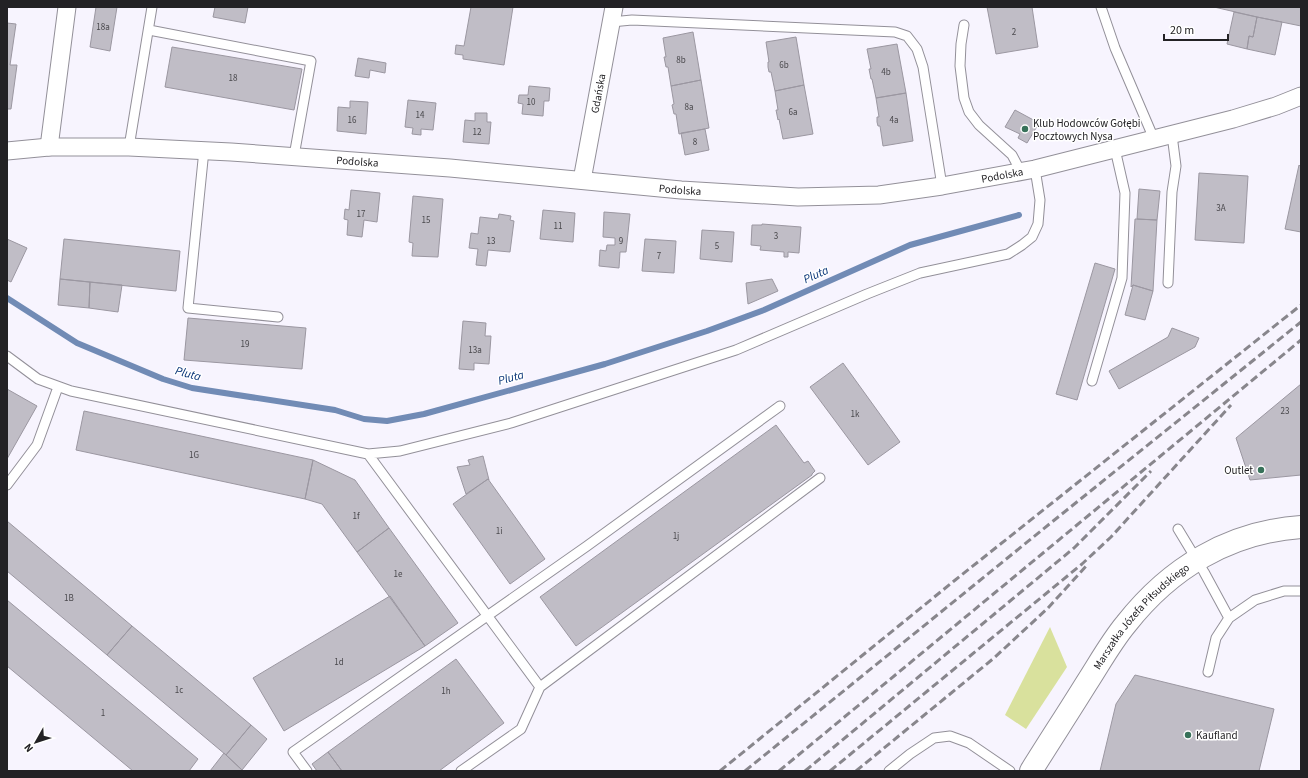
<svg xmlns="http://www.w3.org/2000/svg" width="1308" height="778" font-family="'Source Sans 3',sans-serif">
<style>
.green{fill:#d9e19d}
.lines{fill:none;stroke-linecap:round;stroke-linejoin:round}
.stream{stroke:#718bb5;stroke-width:6}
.building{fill:#c0bdc6;stroke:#9b97a1}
.lane-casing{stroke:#939099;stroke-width:11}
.street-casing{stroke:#939099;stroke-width:19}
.secondary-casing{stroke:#939099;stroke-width:24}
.lane{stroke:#fff;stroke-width:9}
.street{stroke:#fff;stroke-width:17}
.secondary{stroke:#fff;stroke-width:22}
.rail{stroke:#88868c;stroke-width:3;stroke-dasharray:8 4;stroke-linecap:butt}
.poi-dot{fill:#377159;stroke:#fff;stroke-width:1.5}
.labels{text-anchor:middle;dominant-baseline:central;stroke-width:3;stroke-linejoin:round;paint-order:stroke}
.number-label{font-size:9px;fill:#4a494d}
.street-label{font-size:11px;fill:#232225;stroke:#fff}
.poi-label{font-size:11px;fill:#232225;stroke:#fff;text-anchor:start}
.water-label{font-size:12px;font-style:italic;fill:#063376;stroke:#fff}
</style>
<rect width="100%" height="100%" fill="#f7f4fe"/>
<!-- green -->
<path class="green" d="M1050,627L1067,667L1026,729L1005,715Z"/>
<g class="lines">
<!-- stream -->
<path class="stream" d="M7,298L77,343L163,379L192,388L335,410L364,419L387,421L424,414L605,364L707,331L764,310L910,245L1019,215"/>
</g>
<!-- building -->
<path class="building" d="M96,7H117L110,51L90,47Z
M215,7H248L245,23L213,17Z
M471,7H513L504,65L463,59V55L455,54L456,45L464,46Z
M987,7H1032L1038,47L996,54Z
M1214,7H1301V26L1257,17Z
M1234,12L1257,17L1253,37L1249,36L1247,49L1227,44Z
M1257,17L1282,22L1275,55L1247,49L1249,36L1253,37Z
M7,23L16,24L10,65H17L11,109H7Z
M693,32L701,80L671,86L668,67H666L664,57H666L663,38Z
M796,37L804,85L775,91L771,72H769L768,67V62H769L766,42Z
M897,44L906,93L876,98L872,79H871L869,69H871L867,49Z
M172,47L302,69L294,110L165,87Z
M358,58L386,63L385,73L370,70L369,78L355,76Z
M701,80L709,128L679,134L676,114H674L672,105L674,104L671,86Z
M804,85L813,134L783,139L779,119L778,120L776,110H778L775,91Z
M529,86L550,88L549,101H544L543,116L522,114L523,104L518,103L519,95H528Z
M906,93L913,141L883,146L880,126H878L877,122V117H879L876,98Z
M408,100L436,103L433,130L421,129V135L412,134L413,128L405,127Z
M350,101L368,102L366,134L337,131L338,107L350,108Z
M1015,110L1039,123L1027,143L1018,138L1020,134L1005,127Z
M475,113H487V122H491L489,144L463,142L465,120L475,121Z
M705,129L709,150L685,155L681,133Z
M1301,163V232L1285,229L1299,165L1300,166Z
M1199,173L1248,176L1244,243L1195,240Z
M1139,189L1160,191L1157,220L1137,219Z
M351,190L380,193L377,222L364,220L362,237L347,235L348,220L344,219L345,209L349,210Z
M413,196L443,199L438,257L412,256L413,243L409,242Z
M543,210L575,213L573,242L540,239Z
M604,212L630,214L626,252H620L619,268L599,266L600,250L606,251L607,245H615V238L603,237Z
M499,214L511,216L510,220L514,221L510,252L488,250L486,266L476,265L478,249L469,248L471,233L478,234L480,217L498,219Z
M1135,219L1157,220L1153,291L1133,285L1131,287Z
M762,224L801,227L799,253L788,252V257H784V252L760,250L761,246L751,245L752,225H762Z
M702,230L734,232L732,262L700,259Z
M7,239L27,248L11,282L7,280Z
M64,239L180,251L176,291L60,279Z
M645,239L676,241L674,273L642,271Z
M1095,263L1115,269L1077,400L1056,394Z
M60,279L90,282L89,308L58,305Z
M772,279L778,291L748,304L746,283Z
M90,282L122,285L118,312L89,308Z
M1133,285L1153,291L1145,320L1125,315Z
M188,318L306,328L302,369L184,360Z
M463,321L486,323L485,336H491L489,364L474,363V370L459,369Z
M1172,328L1199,338L1195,347L1119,389L1109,371L1168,337Z
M843,363L900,442L868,465L810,387Z
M1301,384V475L1250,480L1236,438Z
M7,389L37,406L7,459Z
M84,411L313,460L305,499L76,450Z
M776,425L804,463L808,461L815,471L812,474V475L576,646L540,597Z
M483,456L489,480L488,479L466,494L457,467L470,465L468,460Z
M313,460L355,480L389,528L357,552L322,504L305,499Z
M488,479L545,559L510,584L453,504Z
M7,521L132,626L107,655L7,571Z
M389,528L458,623L425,646L357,552Z
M390,596L425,646L284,731L253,678Z
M7,600L198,759L189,771H133L7,666Z
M132,626L251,725L226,755L107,655Z
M456,659L504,723L439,771H342L328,752Z
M1135,675L1274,709L1259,771H1100L1116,704Z
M251,725L267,739L242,770L226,755Z
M328,752L342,771H317L312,764Z
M224,753L242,770L241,771H210Z"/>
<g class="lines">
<defs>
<path id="lane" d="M1101,7L1115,48L1154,139
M611,22L632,20L895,32L907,36L917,49L923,67L942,186
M964,25L961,44L960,66L964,98L969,112L979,125L1012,155L1021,172
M149,30L311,61L294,156
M129,147L152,7
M204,150L188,308L278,317
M1168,283L1172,192L1176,166L1172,135
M7,356L38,379L71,391L368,454L400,451L511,423L736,350L867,294L920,273L1008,254L1022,245L1032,237L1038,224L1040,200L1035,169
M1092,381L1122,278L1125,193L1115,149
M368,454L540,687L521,729L461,771
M7,485L37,445L58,387
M1178,529L1204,572L1229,618
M1208,672L1216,638L1229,618L1255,600L1284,591H1301
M540,687L820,478
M307,771L293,752L587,546L780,406
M889,771L910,754L934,738L950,736L969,743L1010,771"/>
<g id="street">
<path d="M49,147L67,7"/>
<path id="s1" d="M7,151L49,147H129L231,152L450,168L681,190L798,197L879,195L942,186L1035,169L1233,119L1276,106L1301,96"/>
<path id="s2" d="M582,180L614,7"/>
</g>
<g id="secondary">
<path id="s3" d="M1031,771C1049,742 1068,713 1086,684C1099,664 1111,642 1126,624C1170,568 1229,532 1301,527"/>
</g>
</defs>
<!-- lane casing -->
<use href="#lane" class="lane-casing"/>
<!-- street casing -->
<use href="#street" class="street-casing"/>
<!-- secondary casing -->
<use href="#secondary" class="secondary-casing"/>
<!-- lane -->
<use href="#lane" class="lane"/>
<!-- street -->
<use href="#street" class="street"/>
<!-- secondary -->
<use href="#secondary" class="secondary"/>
<!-- rail -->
<path class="rail" d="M720,771L954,581L1301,305
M745,771L1042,530L1301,322
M779,771L1301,340
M805,771L1074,548L1151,471
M830,771L1082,564L1111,537L1231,405
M856,771L994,658L1048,608L1088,564"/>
</g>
<!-- markers -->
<g class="poi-dot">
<circle cx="1025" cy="129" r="4"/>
<circle cx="1261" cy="470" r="4"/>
<circle cx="1188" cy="735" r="4"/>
</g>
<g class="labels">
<!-- number labels -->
<g class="number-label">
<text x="103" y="27">18a</text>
<text x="1014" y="32">2</text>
<text x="681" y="60">8b</text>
<text x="784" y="65">6b</text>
<text x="886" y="72">4b</text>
<text x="233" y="78">18</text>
<text x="531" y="102">10</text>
<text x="689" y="107">8a</text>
<text x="793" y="112">6a</text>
<text x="420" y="115">14</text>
<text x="352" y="120">16</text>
<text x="894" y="120">4a</text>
<text x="477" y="132">12</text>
<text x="695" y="142">8</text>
<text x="1221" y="208">3A</text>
<text x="361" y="214">17</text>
<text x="426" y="220">15</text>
<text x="558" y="226">11</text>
<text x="776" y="236">3</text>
<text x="491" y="241">13</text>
<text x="621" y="241">9</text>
<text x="717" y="246">5</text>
<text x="659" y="256">7</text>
<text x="245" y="344">19</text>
<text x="475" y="350">13a</text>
<text x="1285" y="411">23</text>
<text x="855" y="414">1k</text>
<text x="194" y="455">1G</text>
<text x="356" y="516">1f</text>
<text x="499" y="531">1i</text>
<text x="676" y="536">1j</text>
<text x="398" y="574">1e</text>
<text x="69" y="598">1B</text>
<text x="339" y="662">1d</text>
<text x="179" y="690">1c</text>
<text x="446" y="691">1h</text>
<text x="103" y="713">1</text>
</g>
<!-- street labels -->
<g class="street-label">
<text stroke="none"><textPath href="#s2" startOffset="88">Gdańska</textPath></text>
<text stroke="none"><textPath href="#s1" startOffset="351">Podolska</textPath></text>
<text stroke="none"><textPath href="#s1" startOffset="999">Podolska</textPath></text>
<text stroke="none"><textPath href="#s1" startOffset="675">Podolska</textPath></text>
<text stroke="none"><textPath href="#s3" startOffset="191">Marszałka Józefa Piłsudskiego</textPath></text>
</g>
<!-- poi labels -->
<g class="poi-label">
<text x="1033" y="123">Klub Hodowców Gołębi<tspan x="1033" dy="13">Pocztowych Nysa</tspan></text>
<text x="1253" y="470" text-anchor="end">Outlet</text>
<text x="1196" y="735">Kaufland</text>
</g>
<!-- water labels -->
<g class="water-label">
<text transform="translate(816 275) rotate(-24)">Pluta</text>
<text transform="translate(188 374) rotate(15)">Pluta</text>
<text transform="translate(511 378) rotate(-15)">Pluta</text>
</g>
</g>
<!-- border -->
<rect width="1308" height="778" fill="none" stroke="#232225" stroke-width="16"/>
<!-- north arrow -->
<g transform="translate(36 742) rotate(231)" stroke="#ffffff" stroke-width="3" paint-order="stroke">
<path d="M0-3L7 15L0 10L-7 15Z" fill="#232225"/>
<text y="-6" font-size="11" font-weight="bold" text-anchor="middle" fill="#232225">N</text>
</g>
<!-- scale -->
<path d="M1164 34v6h64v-6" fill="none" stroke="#232225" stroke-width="2"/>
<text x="1170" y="34" font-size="12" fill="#232225" stroke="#ffffff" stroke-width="3" paint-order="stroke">20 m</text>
</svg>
